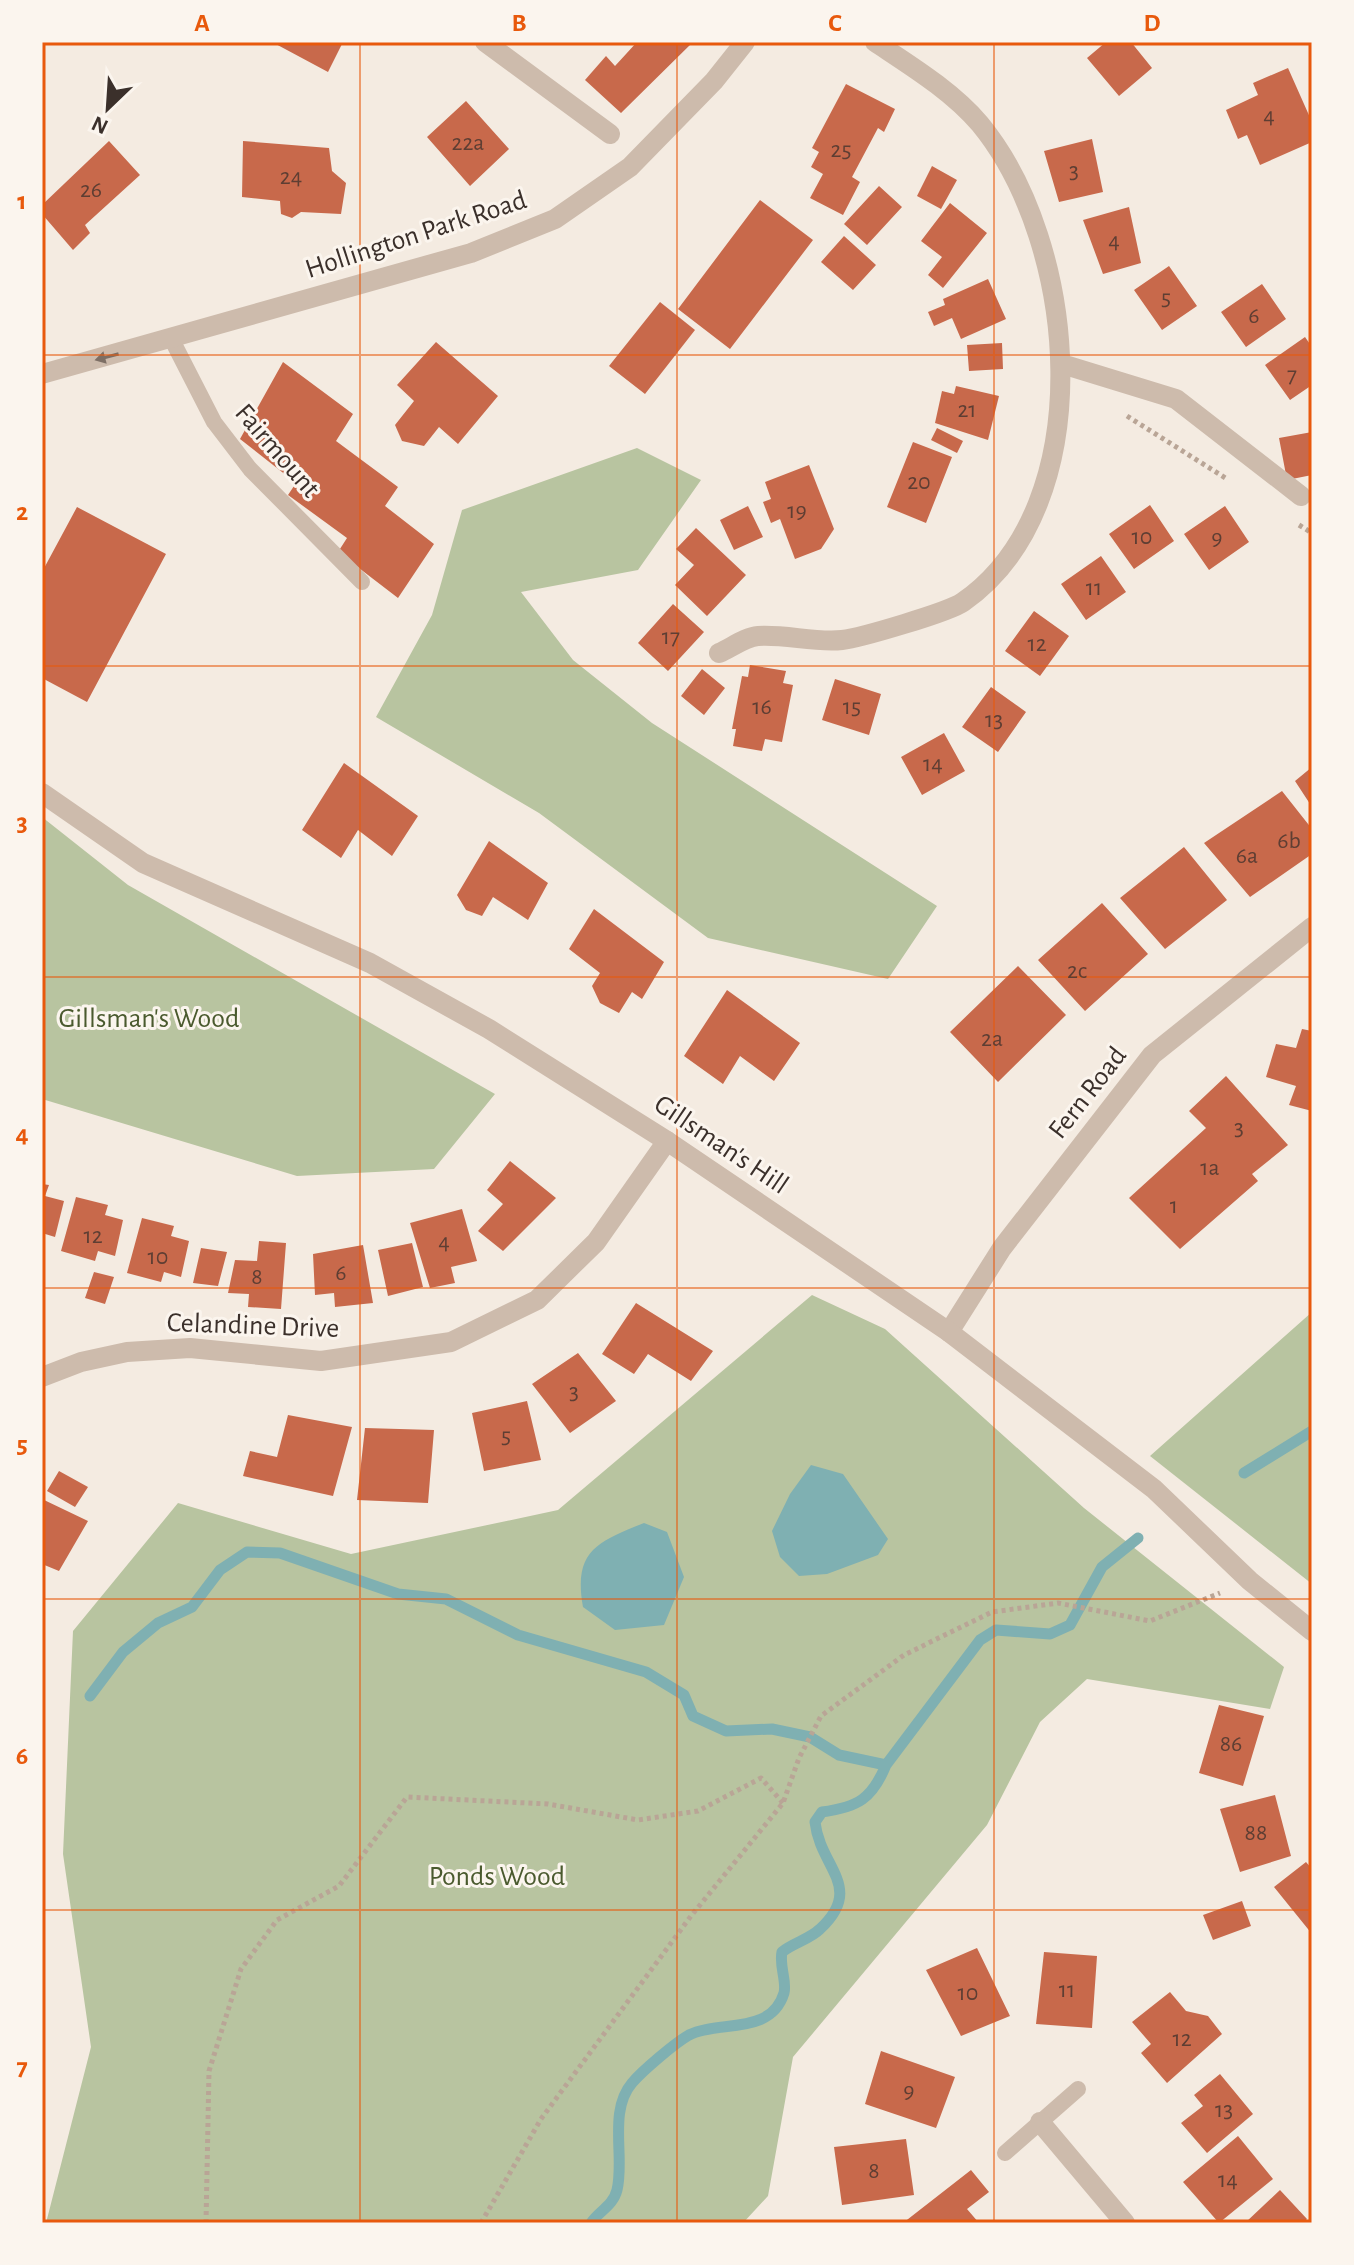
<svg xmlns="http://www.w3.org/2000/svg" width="1354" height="2265" font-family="'Alegreya Sans',sans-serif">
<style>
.green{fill:#b8c4a0}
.water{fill:#7fb0b2}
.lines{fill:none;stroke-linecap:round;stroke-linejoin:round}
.stream{stroke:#7fb0b2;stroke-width:11}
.building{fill:#c8694b}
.path{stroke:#b9a596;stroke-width:5;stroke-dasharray:4 4;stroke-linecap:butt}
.service{stroke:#cdbbac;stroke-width:16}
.minor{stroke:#cdbbac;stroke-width:20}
.tertiary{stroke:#cdbbac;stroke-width:20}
.oneway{fill:#7d6f65}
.grid{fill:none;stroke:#e8590c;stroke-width:2;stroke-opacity:0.55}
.labels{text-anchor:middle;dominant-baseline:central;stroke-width:6;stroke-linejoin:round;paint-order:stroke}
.number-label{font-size:24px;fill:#5e3e33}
.street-label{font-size:28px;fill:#3b302b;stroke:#fbf5ee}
.park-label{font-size:28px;fill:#4a5a2e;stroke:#fbf5ee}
.neatline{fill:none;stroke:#e8590c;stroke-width:3}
.grid-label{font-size:26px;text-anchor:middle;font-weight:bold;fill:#e8590c}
</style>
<rect width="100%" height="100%" fill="#f4ebe1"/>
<!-- green -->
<path class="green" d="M637,448L701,480L638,570L521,592L573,660L652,723L937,906L888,979L708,938L539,813L376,717L432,615L462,510Z
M42,817L128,885L495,1094L434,1169L297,1176L42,1099Z
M812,1295L885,1329L1084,1508L1284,1667L1270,1709L1087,1679L1040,1722L987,1825L793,2057L768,2196L743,2223H46L91,2047L63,1854L73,1631L178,1503L351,1554L558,1510Z
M1312,1312V1584L1150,1456Z"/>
<!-- water -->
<path class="water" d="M811,1465L843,1474L888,1539L878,1555L827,1574L799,1576L780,1557L772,1531L790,1494Z
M644,1523L667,1532L684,1577L664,1625L615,1630L583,1607C573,1551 597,1542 644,1523Z"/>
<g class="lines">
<!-- stream -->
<path class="stream" d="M1244,1473L1312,1431
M90,1696L123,1652L158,1623L192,1607L220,1570L247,1552L280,1553L398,1594L446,1599L518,1635L646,1672L684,1695L693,1716L726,1731L772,1729L810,1737L839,1755L886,1765
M591,2223C599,2211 613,2206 617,2190C625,2158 608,2111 632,2083C642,2071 675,2043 689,2035C718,2020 771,2036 784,1993C787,1981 779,1966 782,1952C793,1943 810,1939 820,1929C865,1887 820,1868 815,1822L822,1812C858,1807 872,1799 886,1765L980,1640L996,1630L1050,1634L1070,1625L1102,1567L1138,1538"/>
</g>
<!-- building -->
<path class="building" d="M272,42H343L328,72Z
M637,42H693L621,113L585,80L606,56L615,66Z
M1106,42H1131L1152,68L1119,96L1087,58Z
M1288,68L1312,122V142L1260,165L1247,135L1238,139L1226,110L1258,95L1253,83Z
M846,84L895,109L884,132L878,128L852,177L860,182L843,215L810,198L823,174L811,167L819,152L812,148Z
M466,101L509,149L470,186L427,137Z
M1092,139L1103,192L1059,202L1044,151Z
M109,141L140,175L85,225L90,233L73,250L42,214V205Z
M243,141L329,148L332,171L346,183L341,214L301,212L292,218L281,214L280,201L242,197Z
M932,166L957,180L941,209L917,196Z
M879,186L902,207L867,245L844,224Z
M760,200L813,240L730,349L678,309Z
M950,203L987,233L943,288L928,275L942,257L921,241Z
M1129,207L1141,263L1103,274L1083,220Z
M844,236L876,265L853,290L821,262Z
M1169,266L1197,306L1162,330L1134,290Z
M988,279L1006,319L961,339L952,318L934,326L928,312L945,305L943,299Z
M1262,284L1286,319L1246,347L1221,312Z
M660,302L695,330L645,394L609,366Z
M1305,337L1312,347V385L1290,400L1265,365Z
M436,342L498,396L458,444L439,427L424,446L402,441L395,425L414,401L397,385Z
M1002,343L1003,369L969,371L967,345Z
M283,362L353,414L336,441L398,487L385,506L434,544L398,598L338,552L347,538L288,495L296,483L240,439Z
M956,386L999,396L988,440L935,423L942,391L954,394Z
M937,428L963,441L957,453L931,440Z
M1312,432V475L1287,480L1279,438Z
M913,442L952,457L926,523L887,507Z
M809,465L834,529L821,549L795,559L780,519L771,523L763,502L771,499L765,482Z
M1150,505L1174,541L1134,569L1109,534Z
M748,506L763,537L734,550L720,520Z
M1225,506L1249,542L1209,570L1184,534Z
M77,507L166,554L87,702L42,678V572Z
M696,528L746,575L707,616L675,585L694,565L676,549Z
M1101,556L1126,592L1086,620L1061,584Z
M673,604L704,632L668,671L638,643Z
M1034,611L1069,636L1040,676L1005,651Z
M750,665L786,671L783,683L793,685L782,742L765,739L762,751L733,746L736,729H732L742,676L748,677Z
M702,669L725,688L704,715L681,696Z
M835,679L881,694L869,735L822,720Z
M991,687L1026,712L998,752L962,727Z
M944,733L965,771L922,795L901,757Z
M344,763L418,816L392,856L358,830L341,858L302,830Z
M1312,767V807L1295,781Z
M1282,791L1312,829V854L1250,897L1204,843Z
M489,841L548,883L528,920L493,897L482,916L466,910L457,895Z
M1184,847L1227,900L1165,949L1120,898Z
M1102,903L1148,954L1085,1011L1038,960Z
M594,909L664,962L642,999L632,992L619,1013L600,1003L592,986L600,973L569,949Z
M1018,966L1066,1015L998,1082L950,1032Z
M727,990L800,1043L774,1081L740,1056L723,1084L684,1056Z
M1302,1029L1312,1031V1111L1289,1105L1296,1086L1266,1077L1276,1044L1296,1048Z
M1226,1076L1288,1145L1252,1174L1258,1181L1180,1249L1129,1198L1206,1128L1189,1111Z
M510,1161L556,1198L503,1251L478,1231L503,1204L487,1190Z
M42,1184L49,1185L45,1196L64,1201L55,1237L42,1233Z
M76,1197L108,1205L105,1215L123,1220L115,1256L98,1251L95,1261L61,1251Z
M462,1209L477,1261L451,1267L455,1283L430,1288L410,1223Z
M142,1218L174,1226L171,1236L189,1241L181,1277L164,1272L161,1282L127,1273Z
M259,1241L286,1243L281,1309L248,1307L249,1294L228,1293L235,1260L257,1261Z
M412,1243L423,1287L388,1296L378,1250Z
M363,1245L373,1303L335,1307L334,1293L315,1295L313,1254Z
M201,1248L227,1252L218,1286L193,1283Z
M94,1272L114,1277L105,1304L85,1298Z
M636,1303L713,1351L691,1381L648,1354L634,1374L602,1354Z
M578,1353L616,1401L570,1433L532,1384Z
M527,1401L541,1460L484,1471L472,1413Z
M288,1415L352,1427L333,1496L243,1476L250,1451L277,1457Z
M365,1428L434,1430L428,1503L357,1500Z
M59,1471L88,1487L75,1507L47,1491Z
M42,1499L88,1521L59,1571L42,1564Z
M1219,1705L1264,1716L1243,1786L1199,1773Z
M1275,1795L1291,1856L1240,1872L1220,1809Z
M1306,1862L1312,1869V1934L1274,1887Z
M1242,1901L1251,1926L1213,1940L1203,1915Z
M977,1948L1010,2016L961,2036L926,1970Z
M1044,1952L1097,1956L1092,2028L1036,2024Z
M1170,1992L1186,2011L1208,2016L1222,2034L1167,2083L1141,2053L1151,2044L1132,2022Z
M881,2051L955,2077L936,2128L865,2104Z
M1220,2074L1253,2114L1207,2153L1181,2123L1203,2106L1194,2095Z
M1238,2136L1273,2179L1219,2223L1183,2182Z
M906,2139L914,2195L842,2205L834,2147Z
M971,2170L989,2192L967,2209L979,2223H903Z
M1280,2190L1307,2219L1303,2223H1245Z"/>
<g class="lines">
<!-- path -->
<path class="path" d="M1127,416L1227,479
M1299,525L1312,533
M206,2223L209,2071L241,1969L277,1920L339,1886L407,1797L548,1804L638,1820L698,1811L761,1778L783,1803
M481,2223L541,2119L691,1916L783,1803L799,1758L821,1716L904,1655L992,1612L1058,1603L1150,1621L1220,1593"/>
<!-- service -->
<path class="service" d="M172,340L214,422L250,469L362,582
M1005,2153L1078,2089"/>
<!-- minor -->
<path class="minor" d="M485,42L610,134
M1062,364L1176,399L1301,496
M719,653C731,648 745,637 758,636C785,634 815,643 842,640C860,638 949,612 963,602C1102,505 1078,243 980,124C952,91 911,66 875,42
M949,1332L1002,1248L1152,1055L1312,927
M42,1377L81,1362L127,1352L190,1348L321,1361L451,1342L537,1300L596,1242L667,1141
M1040,2122L1125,2223"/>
<!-- tertiary -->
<path class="tertiary" d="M42,374L471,253L555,219L630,167L714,81L745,42
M42,793L143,863L370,963L489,1029L667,1141L949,1332L1154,1489L1250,1581L1312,1631"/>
</g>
<!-- one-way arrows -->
<defs><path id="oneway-solid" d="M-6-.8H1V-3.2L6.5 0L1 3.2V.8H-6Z" transform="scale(2)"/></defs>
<use class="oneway" href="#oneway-solid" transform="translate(107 357) rotate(165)"/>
<!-- grid -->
<path class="grid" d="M360,42V2223M677,42V2223M994,42V2223M42,355H1312M42,666H1312M42,977H1312M42,1288H1312M42,1599H1312M42,1910H1312"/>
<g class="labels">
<!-- number labels -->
<g class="number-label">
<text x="1269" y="116">4</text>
<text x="468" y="143">22a</text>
<text x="841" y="150">25</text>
<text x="1074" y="171">3</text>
<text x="291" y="177">24</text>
<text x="91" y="190">26</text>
<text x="1114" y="241">4</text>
<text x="1166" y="298">5</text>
<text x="1254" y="316">6</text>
<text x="1292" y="375">7</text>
<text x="967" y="410">21</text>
<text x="919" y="482">20</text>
<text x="797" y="511">19</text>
<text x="1142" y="537">10</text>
<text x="1217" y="538">9</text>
<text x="1094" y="588">11</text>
<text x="671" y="637">17</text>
<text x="1037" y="644">12</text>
<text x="762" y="707">16</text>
<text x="852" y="707">15</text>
<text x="994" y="720">13</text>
<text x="933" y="764">14</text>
<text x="1289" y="841">6b</text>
<text x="1247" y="856">6a</text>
<text x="1077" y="971">2c</text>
<text x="992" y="1039">2a</text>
<text x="1239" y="1128">3</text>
<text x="1210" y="1168">1a</text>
<text x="1174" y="1206">1</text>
<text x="93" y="1236">12</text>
<text x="444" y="1242">4</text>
<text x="158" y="1257">10</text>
<text x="341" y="1273">6</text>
<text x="257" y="1277">8</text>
<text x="574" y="1392">3</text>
<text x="506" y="1436">5</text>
<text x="1231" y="1744">86</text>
<text x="1256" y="1833">88</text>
<text x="1067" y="1990">11</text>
<text x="968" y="1993">10</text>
<text x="1182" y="2039">12</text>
<text x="909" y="2091">9</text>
<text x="1224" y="2110">13</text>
<text x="874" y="2171">8</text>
<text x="1228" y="2180">14</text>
</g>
<!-- street labels -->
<g class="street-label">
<text transform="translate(416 235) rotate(-18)">Hollington Park Road</text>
<text transform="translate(277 451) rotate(49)">Fairmount</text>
<text transform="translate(1088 1093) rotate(-52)">Fern Road</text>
<text transform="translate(721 1145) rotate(34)">Gillsman's Hill</text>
<text transform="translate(253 1326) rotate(2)">Celandine Drive</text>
</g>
<!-- park labels -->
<g class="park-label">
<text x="149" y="1019">Gillsman's Wood</text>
<text x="497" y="1877">Ponds Wood</text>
</g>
</g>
<!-- border -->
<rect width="1354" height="2265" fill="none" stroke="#fbf5ee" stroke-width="88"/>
<!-- north arrow -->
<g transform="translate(108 108) rotate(205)" stroke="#fbf5ee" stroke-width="6" paint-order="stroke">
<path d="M0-6L14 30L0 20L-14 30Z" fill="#3b302b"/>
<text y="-12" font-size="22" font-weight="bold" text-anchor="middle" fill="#3b302b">N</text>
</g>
<rect x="44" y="44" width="1266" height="2177" class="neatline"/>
<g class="grid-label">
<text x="202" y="31">A</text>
<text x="519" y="31">B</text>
<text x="835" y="31">C</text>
<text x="1152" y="31">D</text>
<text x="22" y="209">1</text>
<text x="22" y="520">2</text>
<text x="22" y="831">3</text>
<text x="22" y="1142">4</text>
<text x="22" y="1453">5</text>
<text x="22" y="1764">6</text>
<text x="22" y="2075">7</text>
</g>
</svg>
